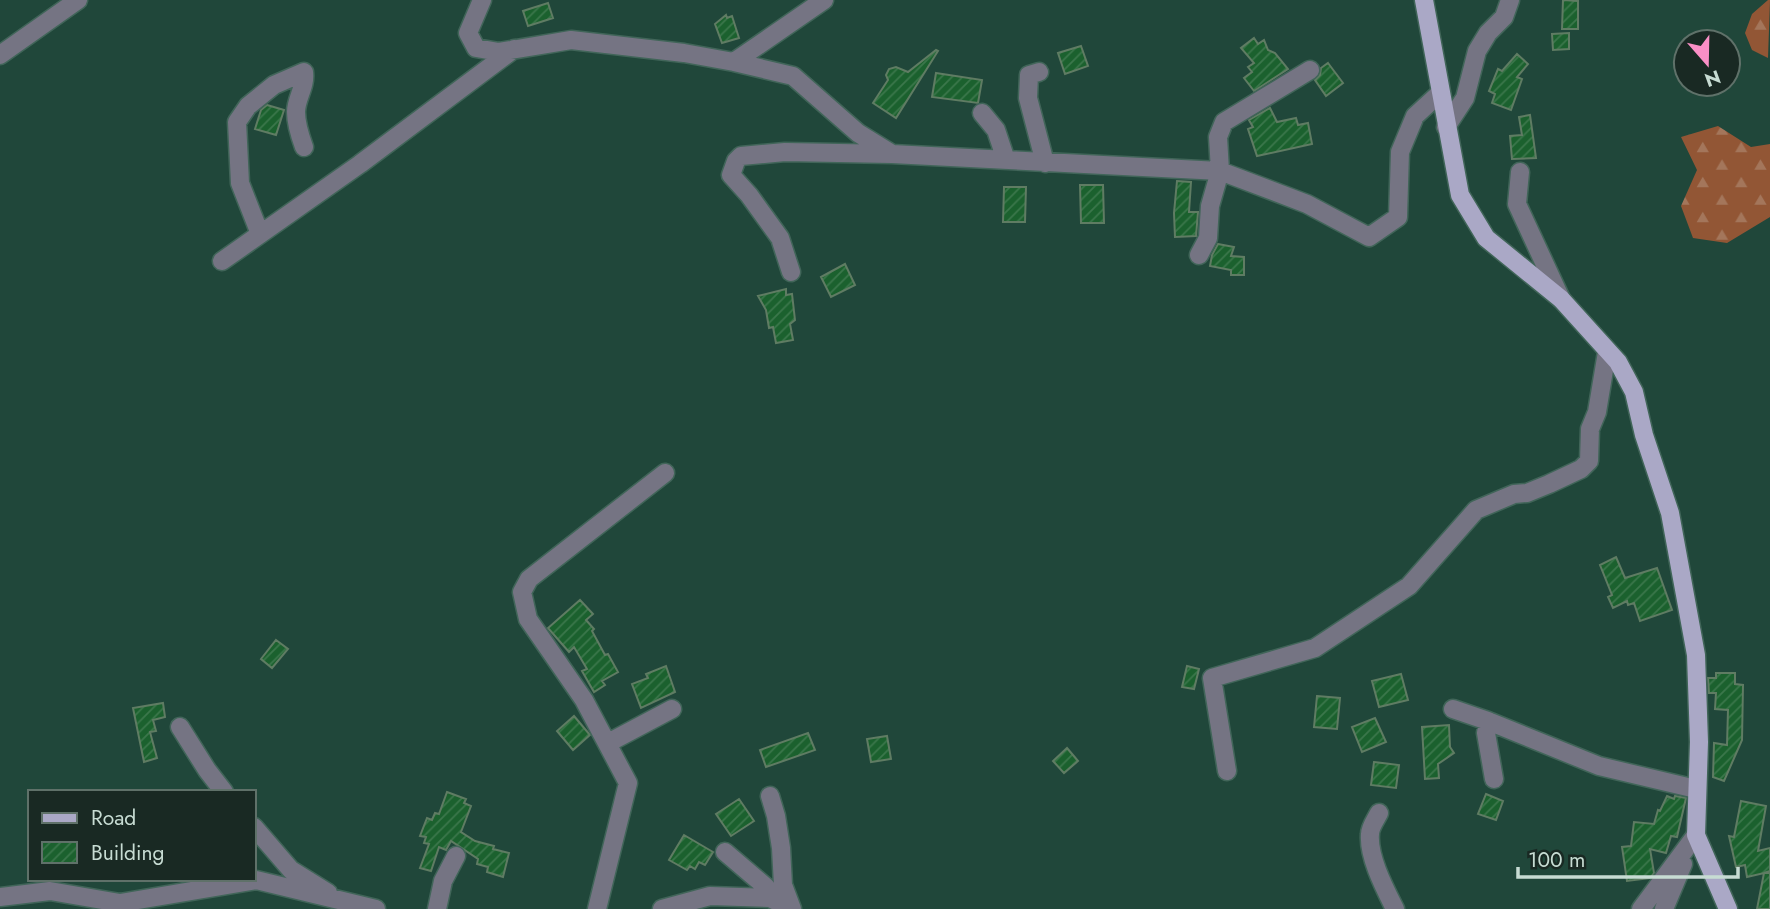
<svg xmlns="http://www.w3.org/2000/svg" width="1770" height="909" font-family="Jost,sans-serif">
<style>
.forest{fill:url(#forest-firs)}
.building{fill:url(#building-hatch);stroke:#5f7c63;stroke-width:2}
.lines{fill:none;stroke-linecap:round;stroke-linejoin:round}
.minor-casing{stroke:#416559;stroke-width:21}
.major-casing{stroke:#416559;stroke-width:21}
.minor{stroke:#757483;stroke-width:18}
.major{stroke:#aaa8c6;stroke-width:18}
</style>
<defs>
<pattern id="forest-firs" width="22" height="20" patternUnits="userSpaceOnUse" patternTransform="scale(1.75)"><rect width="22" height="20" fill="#925635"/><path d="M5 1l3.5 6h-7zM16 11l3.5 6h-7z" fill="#a4765b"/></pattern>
<pattern id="building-hatch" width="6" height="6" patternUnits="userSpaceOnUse" patternTransform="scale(1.75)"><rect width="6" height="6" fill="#1b612e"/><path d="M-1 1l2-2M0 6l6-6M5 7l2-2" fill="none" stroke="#3b774b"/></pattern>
</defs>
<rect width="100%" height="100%" fill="#20473a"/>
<!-- forest -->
<path class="forest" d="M1768,0H1770L1768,58L1752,50L1745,33L1752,14Z
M1718,126L1751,147L1770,144V217L1727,243L1693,238L1681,206L1697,170L1681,137Z"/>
<!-- building -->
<path class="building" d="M1563,0L1578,1V29H1562Z
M548,3L553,18L528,26L523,11Z
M726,15L727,18L732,16L739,38L722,43L715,24Z
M1569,33V49L1553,50L1552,34Z
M1254,38L1258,44L1264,40L1268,50L1275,53L1288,69L1254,91L1244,78L1252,72L1248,67L1254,63L1241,48Z
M1081,46L1088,66L1065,74L1058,53Z
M936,50L938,51L896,118L873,103L888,80L886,75L889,69L896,67L908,72Z
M1517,54L1528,64L1517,77L1522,79L1511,110L1492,103L1495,94L1489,91L1498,69L1502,71Z
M1328,63L1343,83L1326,96L1315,80L1320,75L1321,68Z
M936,73L982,80L978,103L932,97Z
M267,105L284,110L276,135L255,129L261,110Z
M1270,108L1277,122L1296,118L1298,125L1308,123L1312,144L1257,156L1248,129L1253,127L1249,120Z
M1530,115L1536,158L1512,159L1510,136L1522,135L1519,117Z
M1177,181L1191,182L1189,212H1198L1196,236L1175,237L1174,213Z
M1080,185H1103L1104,223H1081Z
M1004,187H1026L1025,222H1003Z
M1218,244L1234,247L1231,256L1244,257V275H1231V270L1210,266L1212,255Z
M845,264L855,285L831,297L821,277Z
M786,289V295L792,294L795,320L790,324L793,340L776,343L773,327L769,328L766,310L758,296Z
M1616,557L1625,578L1657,568L1672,610L1640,621L1634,603L1628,605L1627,601L1613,608L1608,597L1612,595L1600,565Z
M580,600L593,614L586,620L594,629L592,631L605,655L608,654L618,672L602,681L605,685L594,692L582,671L587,669L574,647L569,652L548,628Z
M276,640L288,649L272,668L261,659Z
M666,666L675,692L641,708L632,684L648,678L646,674Z
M1187,666L1199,669L1194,689L1182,687Z
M1716,673H1735V684L1743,685L1742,740L1724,781L1713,777L1714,743L1727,745L1728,710L1715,709L1716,693H1709L1708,678H1716Z
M1401,674L1408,700L1379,707L1372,681Z
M1317,696L1340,698L1337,729L1314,727Z
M163,703L165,717L153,720L156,731L150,732L157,758L144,762L133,708Z
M574,716L590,735L573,750L557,731Z
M1375,718L1386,742L1362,752L1352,727Z
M1449,725L1450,747L1454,753L1438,764L1439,778L1425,779L1422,727Z
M808,733L815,750L766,767L760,750Z
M887,736L891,759L871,762L867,739Z
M1067,748L1078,761L1064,773L1053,761Z
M1374,762L1399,765L1396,788L1371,785Z
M447,792L466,799L464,803L471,806L461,832L475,841L494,846L493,849L509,853L503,877L487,872L488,867L477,864L478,859L451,841L446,850L439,847L431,871L420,868L429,844L424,843L426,837L420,836L427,818L432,820L435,813L439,814Z
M1486,794L1503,801L1496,820L1478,814Z
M1667,796L1674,799L1675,796L1686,798L1677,837L1671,836L1666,853L1650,849L1654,873L1650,878L1627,881L1622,847L1631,846L1634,822L1654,824L1658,810L1660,811Z
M739,799L754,821L731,836L716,814Z
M1741,801L1766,806L1758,851L1770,848V871L1764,873H1770V909H1757L1764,873L1747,877L1745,865L1736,867L1729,836L1734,837Z
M684,835L713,852L705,865L699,862L695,869L690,866L687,870L669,860Z"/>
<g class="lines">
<defs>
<path id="minor" d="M482,0L468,33L476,48L499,52L571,40L684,53L734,62L793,76L858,133L892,154L1220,171L1307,204L1369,237L1398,217L1400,152L1415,116L1440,93
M0,55L78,0
M734,62L824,0
M1039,72L1029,75L1028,98L1045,163
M982,113L996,130L1006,160
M1446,127L1465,98L1477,51L1488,33L1504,17L1510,0
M1520,172L1517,204L1561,299
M260,234L240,183L237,122L248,106L274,85L304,72C306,87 296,98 296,112C296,124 300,136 304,147
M1199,255L1208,238L1210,206L1220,171L1218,137L1224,122L1310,70
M222,261L360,164L514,49
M791,272L780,238L749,195L731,175L736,161L741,156L785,152L892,154
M1453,709L1488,721L1599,766L1696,789
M1488,721L1486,733L1494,779
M180,727L207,770L224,792
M608,743L672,709
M1227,771L1212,678L1315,648L1409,586L1476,510L1514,494L1527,493L1549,484L1581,469L1589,461L1590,429L1597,412L1607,352
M770,796L776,816L781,848L783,885L792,909
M1379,813C1376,819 1370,827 1370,834C1368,857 1385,889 1395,909
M254,827L291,870L328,893
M725,852L766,887L770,898
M0,897L50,891L120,903L256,880L376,909
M437,909L443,881L456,856
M597,909L628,783L584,700L528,619L522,592L529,579L665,473
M662,909L710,896L770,898L792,909
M1641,909L1696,835
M1664,909L1683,864"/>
<path id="major" d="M1424,0L1460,195L1486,238L1561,299L1618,362L1634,392L1644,435L1670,513L1696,655L1699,742L1696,835L1728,909"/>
</defs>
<!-- minor casing -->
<use href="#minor" class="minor-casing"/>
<!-- major casing -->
<use href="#major" class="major-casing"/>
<!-- minor -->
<use href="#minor" class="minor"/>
<!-- major -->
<use href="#major" class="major"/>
</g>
<!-- legend -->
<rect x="28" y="790" width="228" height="91" fill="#192923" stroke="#5f7169" stroke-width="2"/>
<rect x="42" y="813" width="35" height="10" fill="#aaa8c6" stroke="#5f7169" stroke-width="2"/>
<text x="91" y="825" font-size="21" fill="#c7dcd3">Road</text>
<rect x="42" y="842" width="35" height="21" fill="url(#building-hatch)" stroke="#5f7169" stroke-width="2"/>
<text x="91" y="860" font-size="21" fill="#c7dcd3">Building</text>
<!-- north arrow -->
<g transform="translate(1707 63) rotate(160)"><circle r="33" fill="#192923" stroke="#5f7169" stroke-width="2"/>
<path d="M0-5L12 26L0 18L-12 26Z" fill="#fa8fc6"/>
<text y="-10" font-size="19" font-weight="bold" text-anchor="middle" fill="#c7dcd3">N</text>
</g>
<!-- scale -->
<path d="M1518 867v10h220v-10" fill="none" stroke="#c7dcd3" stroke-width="3.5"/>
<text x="1528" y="867" font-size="21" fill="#c7dcd3" stroke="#192923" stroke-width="5" paint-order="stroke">100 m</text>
</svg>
